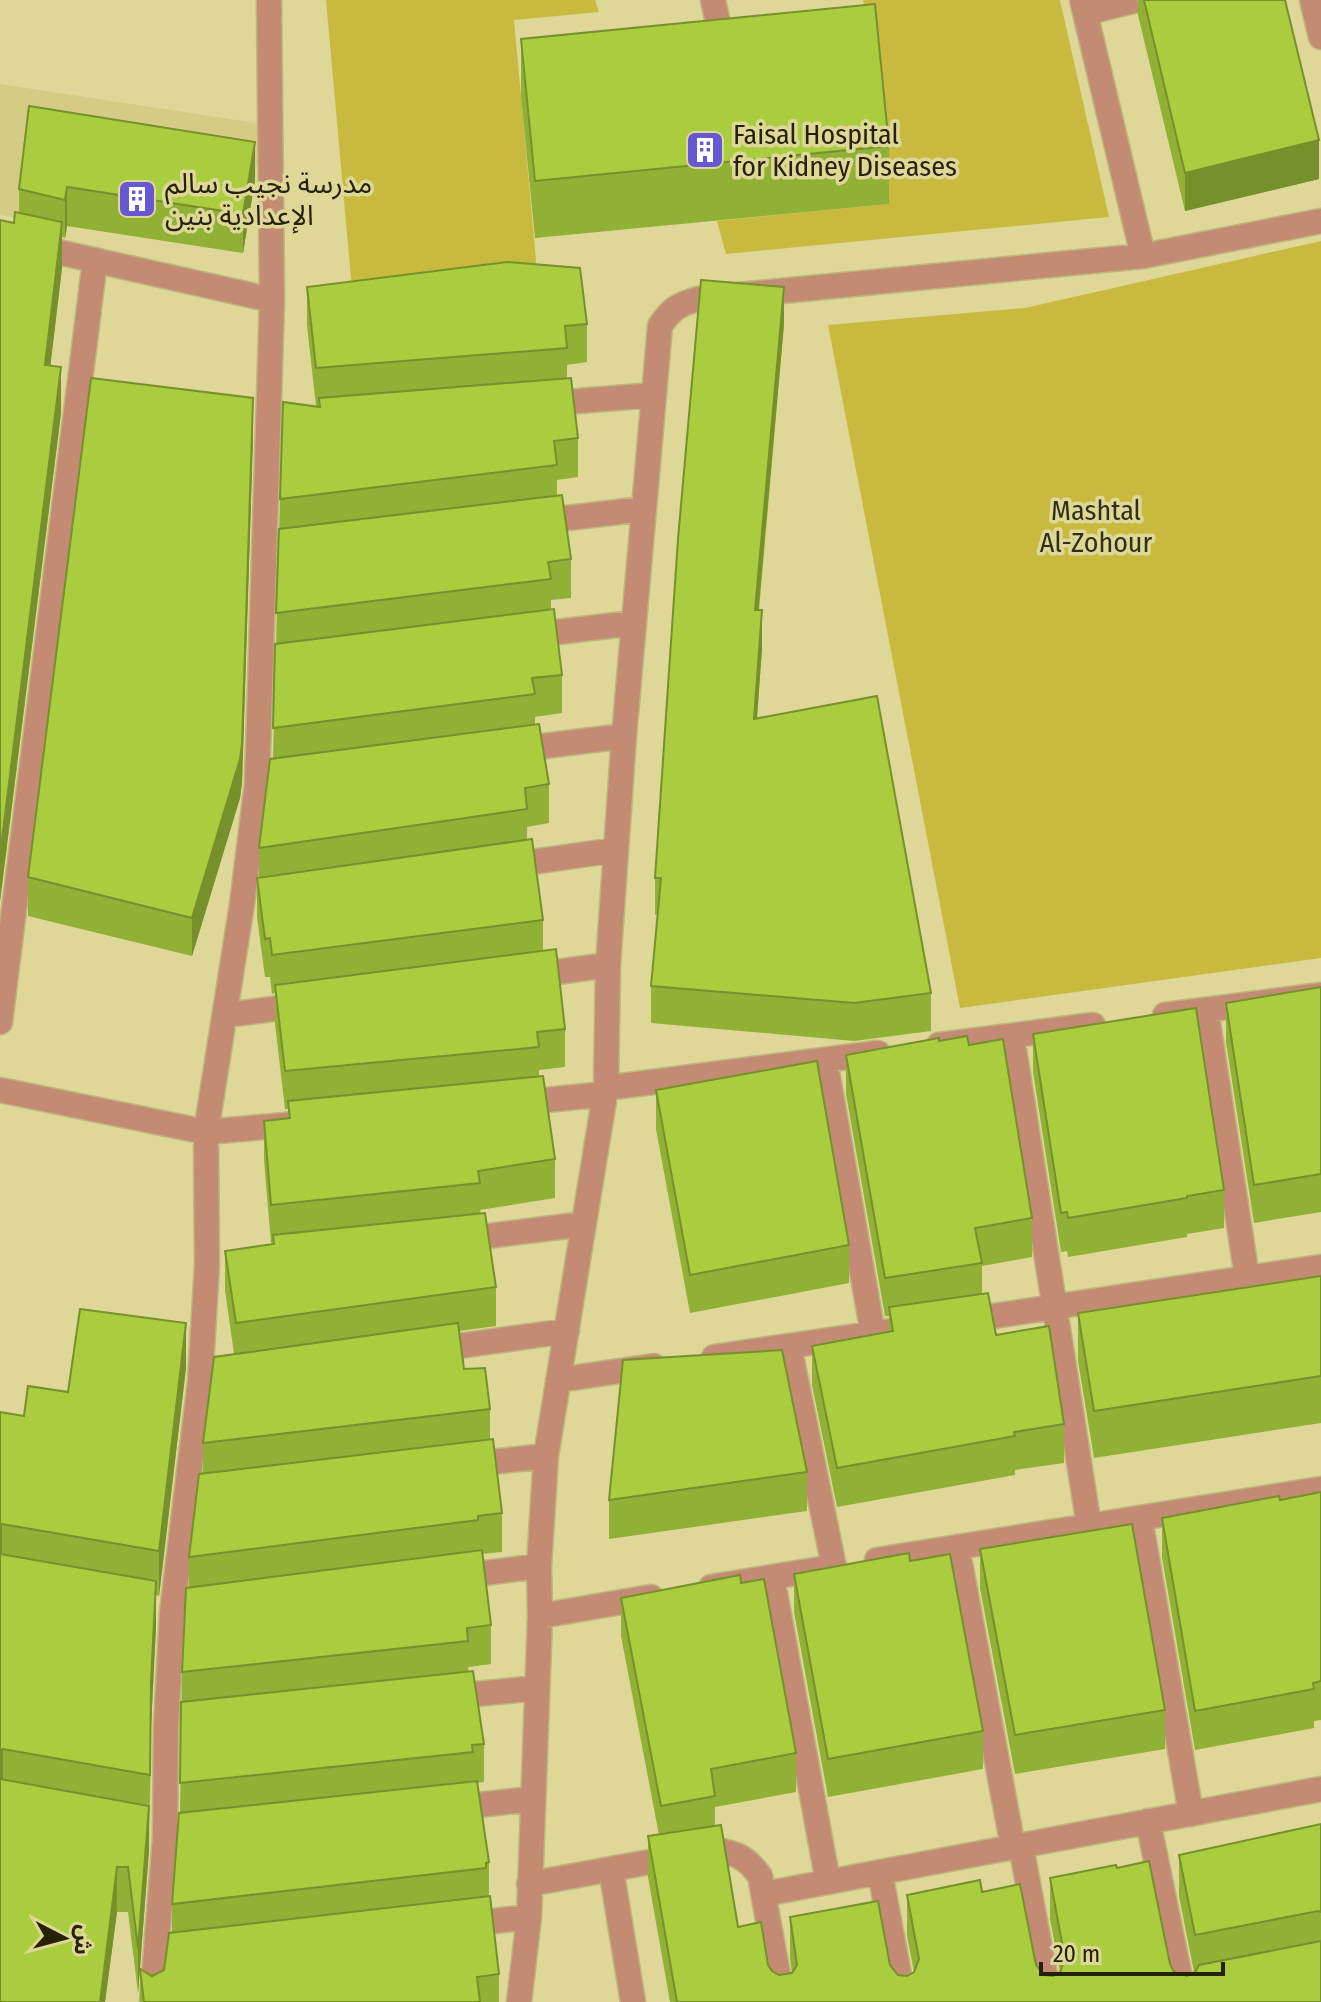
<svg xmlns="http://www.w3.org/2000/svg" width="1321" height="2002" font-family="'Fira Sans Condensed','Noto Sans Arabic',sans-serif">
<style>
.built{fill:#d4cc84}
.green{fill:#c8ba3f}
.lines{fill:none;stroke-linecap:round;stroke-linejoin:round}
.minor-casing{stroke:#bdb67d;stroke-width:27}
.minor{stroke:#c38b74;stroke-width:24}
.wall{fill:#91b036}
.shaded-wall{fill:#76902c}
.building{fill:#a9cd3f;stroke:#76902c;stroke-width:2}
.labels{text-anchor:middle;dominant-baseline:central;stroke-width:7;stroke-linejoin:round;paint-order:stroke}
.poi-label{font-size:28px;fill:#252208;stroke:#ded797;text-anchor:start}
.park-label{font-size:28px;fill:#312f16;stroke:#ded797}
</style>
<rect width="100%" height="100%" fill="#ded797"/>
<!-- built -->
<path class="built" d="M0,84L263,124L243,253L0,215Z"/>
<!-- green -->
<path class="green" d="M326,0H595L599,12L514,20L537,271L353,300Z
M863,0H1060L1109,217L726,254L717,221L889,204L875,62Z
M1321,241V958L960,1008L828,325L1025,308Z"/>
<g class="lines">
<defs>
<path id="minor" d="M713,0L723,46
M1082,0L1143,256
M1312,0L1321,37
M1085,13L1137,0
M0,239L272,300
M541,404L654,395
M534,522L643,509
M524,636L633,623
M512,750L624,736
M504,866L616,850
M527,976L608,965
M1206,1010L1247,1277
M225,1015L304,1005
M1165,1015L1321,995
M0,1022L95,260
M1012,1036L1089,1526
M939,1045L1093,1025
M825,1060L873,1334
M606,1088L878,1053
M0,1090L206,1132L297,1124
M517,1103L605,1094
M456,1240L584,1224
M960,1321L1321,1267
M789,1346L834,1567
M430,1350L567,1331
M714,1357L919,1327
M558,1380L654,1366
M464,1465L546,1456
M1140,1518L1191,1814
M957,1547L1013,1847
M877,1560L1321,1489
M454,1577L539,1566
M772,1577L828,1882
M711,1587L833,1567
M540,1616L651,1597
M447,1697L536,1688
M451,1808L532,1799
M1148,1821L1185,2002
M1021,1846L1050,2002
M611,1869L633,2002
M880,1872L904,2002
M529,1884L715,1850C737,1853 747,1858 760,1876L783,2002
M764,1894L1321,1789
M460,1925L529,1917
M152,2002L165,1838L166,1727L172,1613L200,1382L207,1265L206,1132L242,904L257,784L272,300L269,0
M519,2002L529,1917L540,1616L539,1566L546,1456L606,1088L608,965L624,736L660,326C670,310 679,304 698,299L1143,256L1321,221"/>
</defs>
<!-- minor casing -->
<use href="#minor" class="minor-casing"/>
<!-- minor -->
<use href="#minor" class="minor"/>
</g>
<!-- wall -->
<path class="wall" d="M1138,0H1285L1319,179L1185,211L1138,15Z
M521,39L889,146V204L535,238L521,97Z
M255,180L243,253L67,226L65,238L62,237V268L50,366L61,413L0,901V220L14,223L19,213V189Z
M307,287L587,324V362L567,365V378L578,438V477L557,480V496L571,559V598L551,600V610L562,675V713L535,717V724L549,784V823L527,827V839L543,920V951L565,1029V1067L539,1070V1077L555,1159V1198L480,1210L496,1287V1326L459,1331L464,1369L490,1409V1439L502,1513V1552L482,1554L491,1625V1664L468,1667L484,1744V1782L477,1783L489,1862V1896L499,1974V2002H140V1969L152,1976L164,1970L172,1932V1904L180,1813L182,1672L189,1587V1557L203,1473V1443L234,1354L225,1290V1251L273,1244V1243H271L264,1160V1121L288,1118V1109H285L275,1024V993L272,994L270,977H265L257,917V878H259V848L273,758L280,499L316,406L307,326Z
M784,324L759,610L762,648L757,719L931,993V1031L854,1041L651,1023V986L658,915H655V878Z
M253,437L242,783L240,798L192,956L28,916V877Z
M1321,987V1212L1254,1223L1226,1042V1003Z
M1033,1034L1224,1190V1228L1187,1234V1237L1068,1257L1067,1251L1061,1252L1033,1072Z
M939,1041L969,1045L1032,1218V1257L982,1266V1294L996,1335L1064,1424V1463L1015,1470V1475L837,1507L812,1385V1346L889,1332V1316H885L846,1094V1055Z
M656,1090L849,1245V1283L690,1313L656,1129Z
M1321,1276V1423L1094,1458L1078,1361V1313Z
M186,1368L159,1596L156,1595V1626L151,1727L149,1850L138,1993L128,1912H117L105,2002H0V1412L24,1416L68,1392Z
M807,1472V1511L609,1539V1500Z
M1321,1492V1720L1314,1721V1728L1195,1750L1162,1557V1518Z
M980,1549L1165,1710V1749L1015,1774L980,1588Z
M794,1574L983,1731V1769L828,1797L794,1612Z
M741,1583L796,1753V1792L715,1807V1826L738,1927L768,1965L772,1971L779,1975L792,1973L790,1958V1917L890,1965L898,1975L907,1976L914,1972L907,1936V1895L982,1892L1036,1965L1044,1975L1053,1976L1060,1972L1050,1919V1878L1117,1868L1174,1972L1187,1976L1194,1972L1179,1896V1855L1321,1824V2002H670L648,1877V1836L659,1835L621,1636V1598Z"/>
<!-- shaded-wall -->
<path class="shaded-wall" d="M1319,140V179L1185,211V173Z
M255,142V180L243,253V214Z
M67,187V226L65,238V200Z
M62,222V268L45,411V365Z
M784,287V324L755,647V610Z
M61,367V413L0,901V855Z
M253,398V437L242,783L240,798L192,956V918Z
M762,610V648L754,757V719Z
M186,1323V1368L159,1596V1551Z
M2,1524V1569L0,1570V1525Z
M156,1581V1626L151,1727L150,1820L151,1682Z
M3,1749V1794L0,1795V1750Z
M149,1806V1850L138,1993V1948Z
M117,1867V1912L105,2002H100Z"/>
<!-- building -->
<path class="building" d="M1144,0H1285L1319,140L1185,173Z
M875,4L889,146L535,181L521,39Z
M29,106L255,142L243,214L67,187L65,200L19,189Z
M15,212L62,222L45,365L61,367L0,855V220L14,223Z
M507,262L580,268L587,324L565,326L567,348L316,368L307,287Z
M701,280L784,287L755,610H762L754,719L877,696L931,993L854,1003L651,986L661,878H655L678,539Z
M91,378L253,398L242,744L240,759L192,918L28,877Z
M571,378L578,438L554,441L557,465L280,499L283,402L320,407L319,398Z
M562,495L571,559L548,562L551,579L276,613L279,529Z
M554,609L562,675L532,678L535,694L273,728L275,644Z
M539,724L549,784L525,788L527,809L259,848L270,759Z
M532,839L543,920L272,955L270,938L265,939L257,878Z
M556,949L565,1029L537,1032L539,1047L285,1071L275,985Z
M1321,987V1174L1254,1185L1226,1003Z
M1196,1008L1224,1190L1187,1196V1198L1068,1218L1067,1212L1061,1213L1033,1034Z
M967,1036L969,1045L1003,1039L1032,1218L975,1228L982,1263L885,1278L846,1055L939,1038V1041Z
M817,1061L849,1245L690,1275L656,1090Z
M543,1076L555,1159L478,1171L480,1183L271,1205L264,1121L290,1118L288,1101Z
M485,1213L496,1287L236,1323L225,1251L274,1244L273,1235Z
M1321,1276V1376L1094,1411L1078,1313Z
M988,1293L996,1335L1049,1326L1064,1424L1014,1432L1015,1436L837,1468L812,1346L893,1331L889,1307Z
M80,1309L186,1323L159,1551L2,1524L0,1525V1412L24,1416L28,1386L68,1392Z
M458,1323L464,1369L485,1368L490,1409L203,1443L214,1357Z
M782,1350L807,1472L609,1500L623,1360Z
M493,1439L502,1513L478,1516V1520L189,1557L199,1474Z
M1321,1492V1681L1313,1683L1314,1689L1195,1711L1162,1518L1279,1496L1280,1500Z
M1132,1524L1165,1710L1015,1735L980,1549Z
M482,1550L491,1625L467,1628L468,1641L182,1672L186,1588Z
M909,1553L910,1561L950,1554L983,1731L828,1759L794,1574Z
M0,1554L156,1581L151,1682L150,1775L3,1749L0,1750Z
M740,1575L741,1583L764,1579L796,1753L711,1769L715,1796L661,1806L621,1598Z
M473,1671L484,1744L472,1745L473,1752L180,1783L181,1702Z
M0,1779L149,1806L138,1948L128,1867H117L100,2002H0Z
M477,1781L489,1862L486,1863V1868L172,1904L179,1813Z
M1321,1824V1912L1318,1911L1195,1935L1179,1855Z
M721,1825L738,1927L761,1922L768,1965L772,1971L779,1975L792,1973L797,1965L790,1917L878,1901L890,1965L898,1975L907,1976L914,1972L919,1959L907,1895L980,1880L982,1892L1020,1884L1036,1965L1044,1975L1053,1976L1060,1972L1065,1959L1050,1878L1116,1865L1117,1868L1149,1861L1170,1964L1174,1972L1187,1976L1195,1972L1199,1965L1321,1941V2002H677L648,1836Z
M490,1896L499,1974L477,1977L480,2002H144L140,1969L152,1976L164,1970L169,1933Z"/>
<!-- icons -->
<defs>
<symbol id="building-square" viewBox="-11 -11 22 22"><rect x="-9" y="-9" width="18" height="18" rx="4" fill="#6459d2" stroke="#ded797"/><path d="M-4-6H4V6H1V3H-1V6H-4ZM-2.5-4.3h1.7v1.8h-1.7ZM.8-4.3h1.7v1.8H.8ZM-2.5-1h1.7V.8h-1.7ZM.8-1h1.7V.8H.8Z" fill="#fff"/></symbol>
</defs>
<g fill-rule="evenodd">
<use href="#building-square" x="683" y="128" width="44" height="44"/>
<use href="#building-square" x="115" y="177" width="44" height="44"/>
</g>
<g class="labels">
<!-- poi labels -->
<g class="poi-label">
<text x="733" y="134">Faisal Hospital<tspan x="733" dy="32">for Kidney Diseases</tspan></text>
<text x="165" y="183">مدرسة نجيب سالم<tspan x="165" dy="32">الإعدادية بنين</tspan></text>
</g>
<!-- park labels -->
<g class="park-label">
<text x="1096" y="510">Mashtal<tspan x="1096" dy="32">Al-Zohour</tspan></text>
</g>
</g>
<!-- north arrow -->
<g transform="translate(64 1938) rotate(96)" stroke="#ded797" stroke-width="6" paint-order="stroke">
<path d="M0-6L14 30L0 20L-14 30Z" fill="#252208"/>
<text y="-12" font-size="22" font-weight="bold" text-anchor="middle" fill="#252208">ش</text>
</g>
<!-- scale -->
<path d="M1041 1962v12h182v-12" fill="none" stroke="#252208" stroke-width="4"/>
<text x="1053" y="1962" font-size="24" fill="#252208" stroke="#ded797" stroke-width="6" paint-order="stroke">20 m</text>
</svg>
